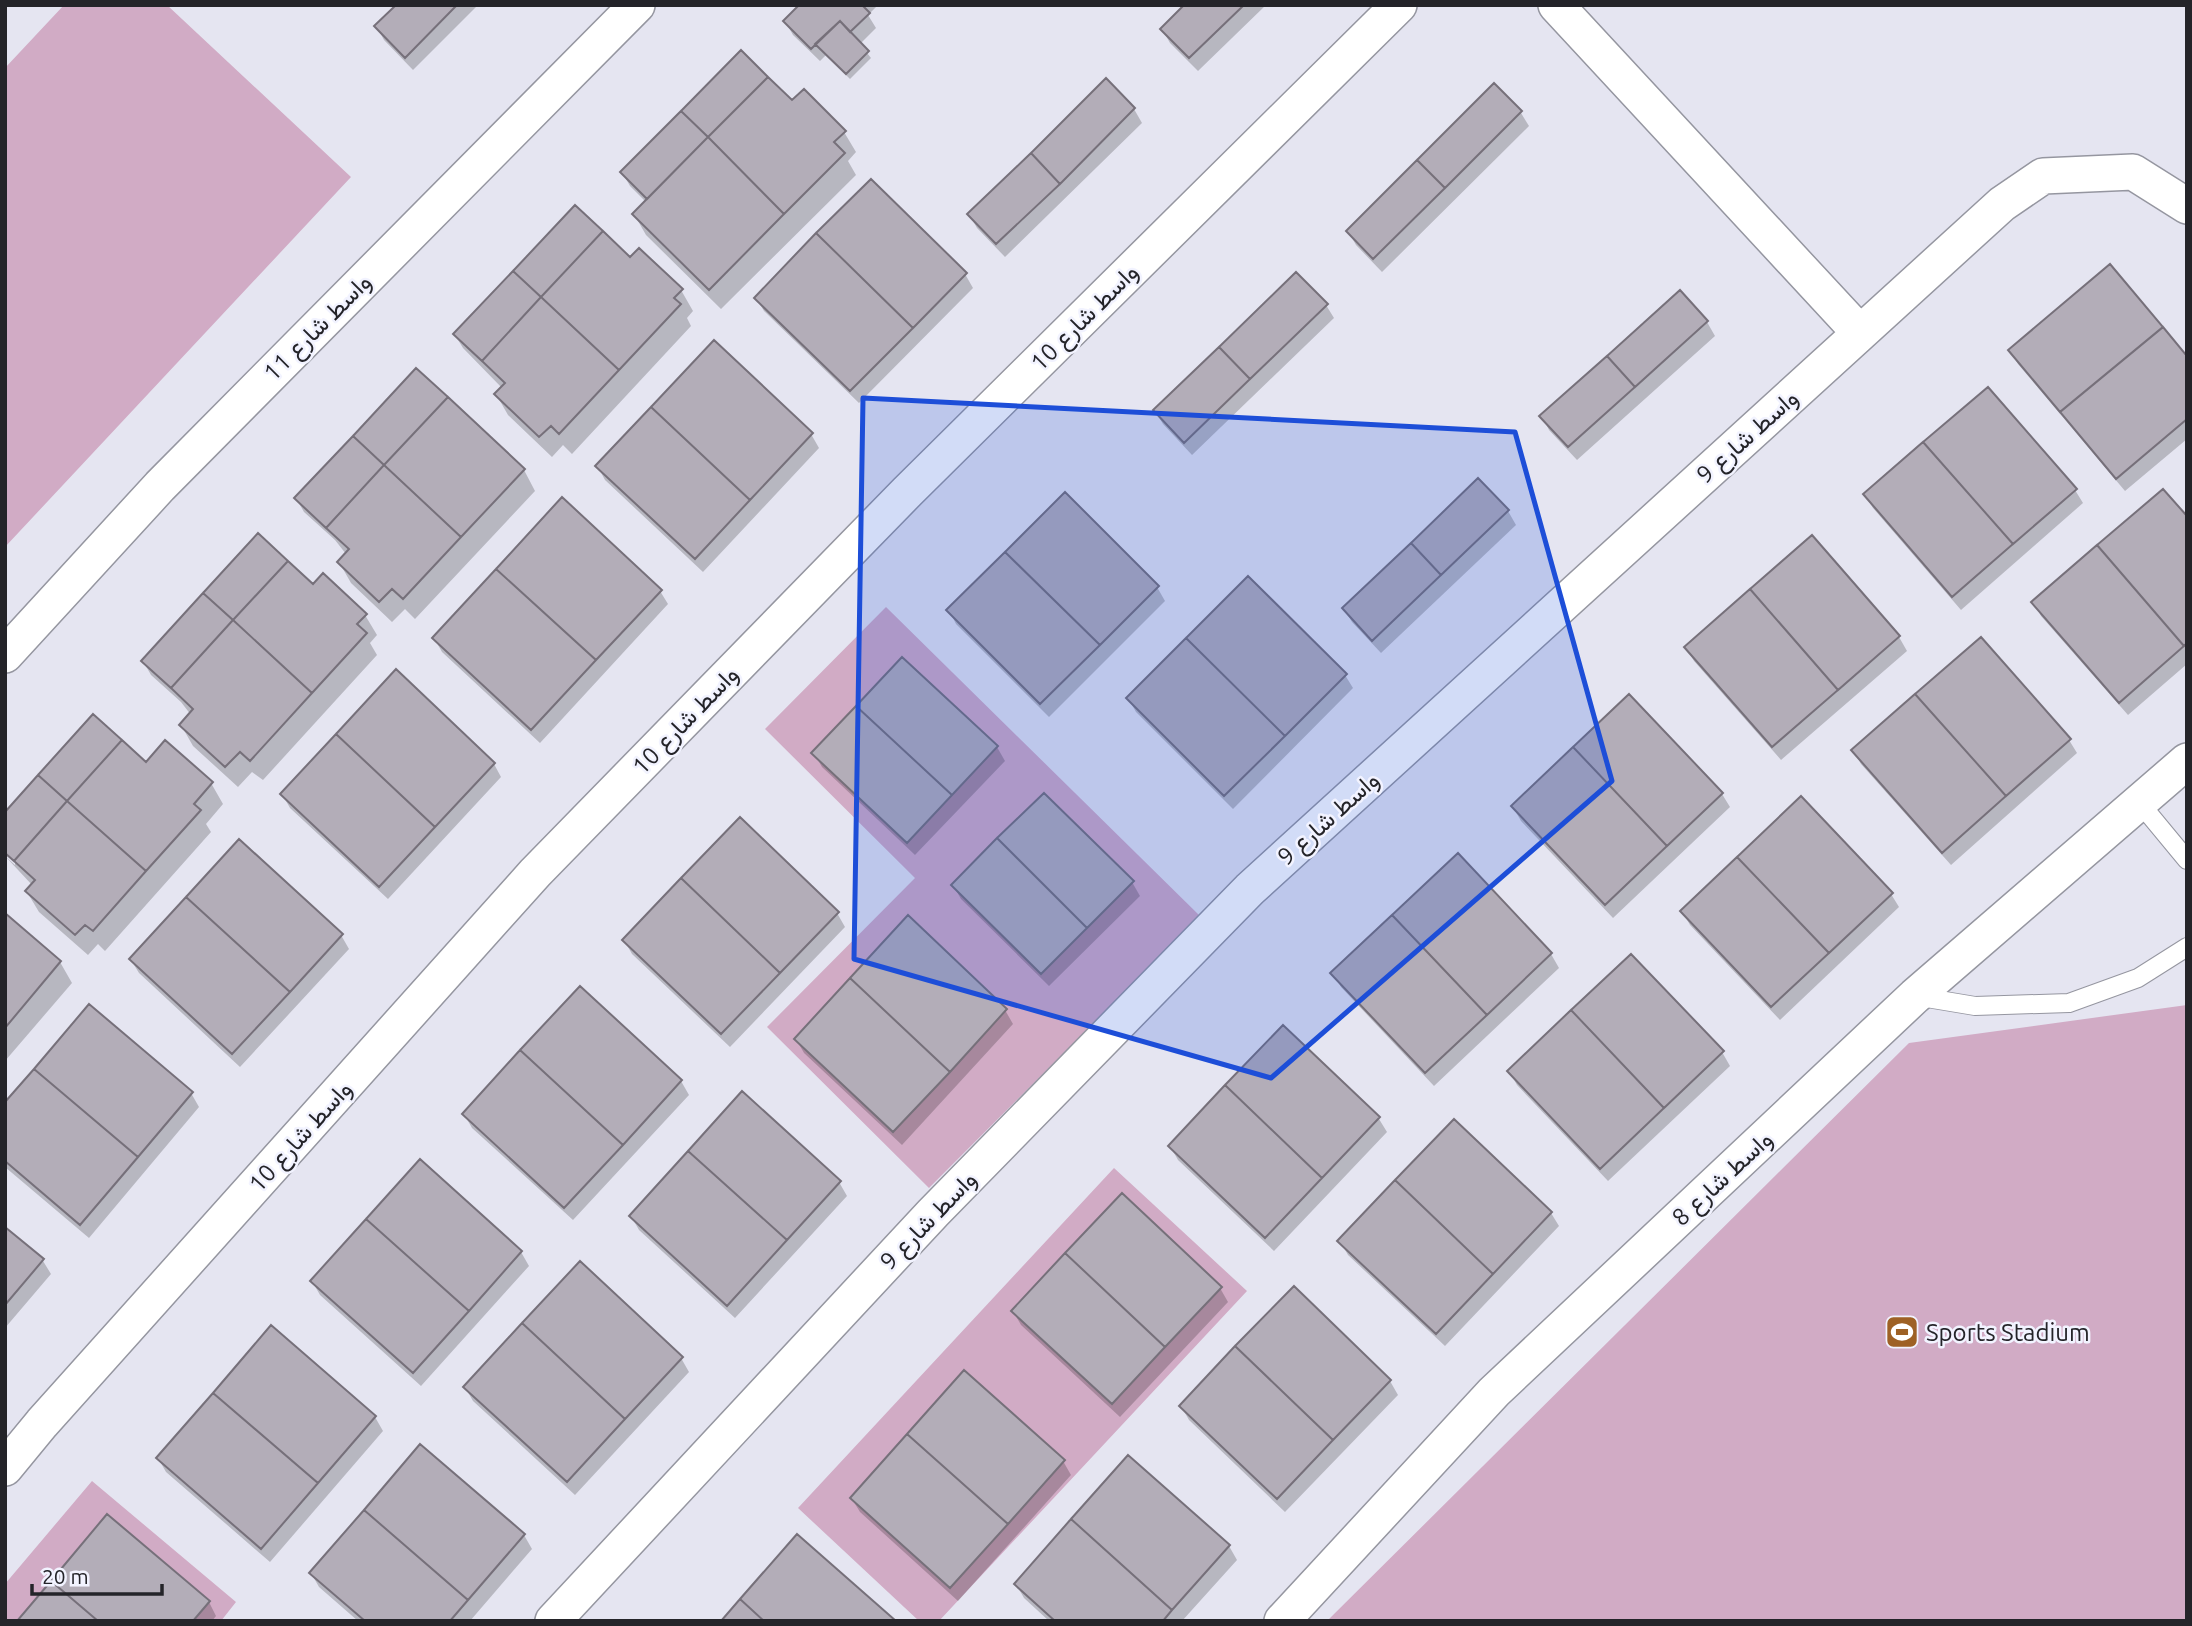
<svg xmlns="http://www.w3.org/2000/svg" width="2192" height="1626" font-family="Ubuntu,Vazirmatn,sans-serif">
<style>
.green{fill:#d1abc5}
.shadow{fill:#0003}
.building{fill:#b3adb8;stroke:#76707a;stroke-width:2}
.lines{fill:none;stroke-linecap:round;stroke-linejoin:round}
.service-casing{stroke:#9596a0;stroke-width:20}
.minor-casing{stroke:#9596a0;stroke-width:38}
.service{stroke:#fff;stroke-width:18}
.minor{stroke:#fff;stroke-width:35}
.marked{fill:#1d4ed8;fill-opacity:0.2;stroke:#1d4ed8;stroke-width:5;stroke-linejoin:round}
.labels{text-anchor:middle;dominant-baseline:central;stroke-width:5;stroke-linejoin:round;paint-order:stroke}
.street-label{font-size:24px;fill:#242429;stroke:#f2f3ff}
.poi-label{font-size:24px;fill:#242429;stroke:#f2f3ff;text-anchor:start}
</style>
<rect width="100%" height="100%" fill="#e5e5f1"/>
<!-- green -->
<path class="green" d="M64,5H167L351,177L5,547V68Z
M886,607L1200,916L929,1188L767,1027L915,878L765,729Z
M2187,1005V1621H1327L1909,1043Z
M1114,1168L1247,1291L939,1621H919L798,1508Z
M92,1481L236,1602L221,1621H5V1584Z"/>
<!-- shadow -->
<path class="shadow" d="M398,5H478L413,70L384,40L377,27Z
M802,5H878L868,15L876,28L860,44L871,58L850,79L826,55L820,61L793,35L785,21Z
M1187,5H1266L1198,71L1170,43L1162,29Z
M1494,86L1521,113L1529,126L1382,272L1356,245L1348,231Z
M792,103L844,132L856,152L848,161L856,175L721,309L646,235L634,214L646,202L630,186L622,172Z
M1134,109L1142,123L1005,257L977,228L969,214Z
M630,260L681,290L693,311L687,318L691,326L572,454L563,445L552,457L508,415L496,394L502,388L463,348L455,335Z
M965,274L973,288L859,403L764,311L756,298Z
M1680,293L1707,322L1715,336L1577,460L1549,430L1542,416Z
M1326,305L1334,318L1192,455L1163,424L1155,411Z
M2010,350L2187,358V439L2125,491L2018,364Z
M811,434L819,448L703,572L605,480L598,467Z
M524,470L535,491L415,619L405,609L392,622L351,583L339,562L346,554L335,540L304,512L296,498Z
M1478,480L1508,511L1516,525L1381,653L1352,622L1344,609Z
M2075,490L2083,503L1961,610L1873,508L1865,495Z
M2187,519V664L2128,715L2041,616L2034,602Z
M313,586L365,615L377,635L370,643L377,655L263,780L252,772L238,787L193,746L181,725L191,715L181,702L151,675L143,661Z
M1157,587L1165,601L1049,717L956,624L949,610Z
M660,591L668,604L540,743L442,652L434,638Z
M1899,637L1907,651L1781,760L1694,661L1686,647Z
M1345,675L1353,688L1233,809L1136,712L1128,698Z
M2069,740L2077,753L1951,865L1861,764L1854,751Z
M997,747L1005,761L915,855L822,767L814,753Z
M146,764L211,783L223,804L206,824L211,832L105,951L98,944L88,955L39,912L27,892L33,886L5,856L15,865V860Z
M494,764L501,777L388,899L290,808L282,794Z
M1722,794L1730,807L1613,918L1521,821L1513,807Z
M1132,882L1140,896L1049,986L961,899L953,885Z
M1891,894L1899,907L1780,1020L1690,925L1682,911Z
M837,913L845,927L730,1047L632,954L624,940Z
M5,916L60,962L72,983L5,1061Z
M341,935L349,949L240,1067L139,973L131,960Z
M1551,954L1559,968L1434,1086L1341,987L1333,973Z
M1005,1010L1013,1024L902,1145L804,1053L796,1039Z
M1284,1027L1379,1119L1387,1132L1274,1251L1178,1160L1170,1146Z
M1722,1052L1730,1066L1608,1181L1517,1085L1509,1071Z
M681,1081L689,1095L573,1220L472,1128L464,1114Z
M191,1093L199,1107L89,1238L5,1167V1104Z
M839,1182L847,1196L735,1318L639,1230L631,1216Z
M1551,1213L1559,1226L1445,1346L1348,1255L1340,1241Z
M5,1229L43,1261L51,1274L5,1328Z
M521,1252L529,1266L421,1386L320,1295L312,1281Z
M1220,1288L1228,1302L1120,1417L1021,1325L1013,1311Z
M681,1358L689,1372L575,1495L473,1401L465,1387Z
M1390,1381L1398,1395L1285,1512L1189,1420L1181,1406Z
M375,1417L383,1431L270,1562L166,1472L158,1458Z
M1063,1461L1071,1475L958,1601L860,1512L852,1499Z
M524,1535L532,1549L470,1621H358L319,1587L311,1573Z
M1229,1546L1237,1560L1182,1621H1049L1024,1598L1016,1584Z
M209,1602L216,1616L212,1621H19Z"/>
<!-- building -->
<path class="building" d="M396,5H457L405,58L374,26Z
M799,5H862L870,13L850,32L840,21L811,49L783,21Z
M1184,5H1244L1189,58L1160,29Z
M840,21L869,51L846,74L815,44Z
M741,50L768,77L708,137L681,111Z
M768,77L792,100L804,89L846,131L834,142L845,153L784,214L708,137Z
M1106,78L1135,108L1060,184L1031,153Z
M1494,83L1522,111L1445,188L1417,160Z
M681,111L708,137L647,199L620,172Z
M708,137L784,214L709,290L632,214Z
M1031,153L1060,184L996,244L967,214Z
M1417,160L1445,188L1373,259L1346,231Z
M871,179L967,273L913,328L816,233Z
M575,205L603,231L541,297L513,271Z
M603,231L630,257L639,248L683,289L674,298L681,304L619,370L541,297Z
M816,233L913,328L850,391L754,298Z
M2110,264L2163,327L2060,412L2008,350Z
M513,271L541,297L482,361L453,334Z
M1296,272L1328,304L1250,379L1219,347Z
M1680,290L1708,321L1635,387L1607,356Z
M541,297L619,370L559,434L551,426L539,437L494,394L505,383L482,361Z
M2163,327L2187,356V419L2116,479L2060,412Z
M714,340L813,433L750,500L651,407Z
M1219,347L1250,379L1184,443L1153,410Z
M1607,356L1635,387L1568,447L1539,416Z
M416,368L448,397L384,465L353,436Z
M1988,387L2077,489L2013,544L1923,442Z
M448,397L525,469L461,537L384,465Z
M651,407L750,500L695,559L595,466Z
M353,436L384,465L326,528L294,498Z
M1923,442L2013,544L1952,597L1863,494Z
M384,465L461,537L403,599L392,589L379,602L337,562L349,549L326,528Z
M1478,478L1509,510L1441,575L1411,543Z
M2163,489L2187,516V643L2184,646L2097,545Z
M1065,492L1159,586L1100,645L1005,552Z
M562,497L662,590L596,660L496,569Z
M258,533L288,561L233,620L203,593Z
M1812,535L1900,636L1838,690L1750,589Z
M1411,543L1441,575L1372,641L1342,608Z
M2097,545L2184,646L2119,703L2031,602Z
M1005,552L1100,645L1040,704L946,610Z
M288,561L313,584L323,573L367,614L357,624L367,633L312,693L233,620Z
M496,569L596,660L531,730L432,638Z
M1248,576L1347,674L1285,736L1186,638Z
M1750,589L1838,690L1772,747L1684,647Z
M203,593L233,620L171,688L141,661Z
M233,620L312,693L250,761L240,752L225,767L179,725L193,709L171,688Z
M1981,637L2071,739L2006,796L1915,694Z
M1186,638L1285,736L1224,796L1126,698Z
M902,657L998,746L952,795L856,706Z
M396,669L495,763L435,827L336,734Z
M1629,694L1723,793L1667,846L1573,747Z
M1915,694L2006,796L1942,853L1851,750Z
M856,706L952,795L907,843L811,753Z
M93,714L122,740L67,801L38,775Z
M336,734L435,827L379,887L280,794Z
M122,740L146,762L165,740L213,782L194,804L201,810L146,871L67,801Z
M1573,747L1667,846L1605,905L1511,806Z
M38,775L67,801L14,861L5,853V812Z
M1044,793L1134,881L1087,928L997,838Z
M1801,796L1893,893L1829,953L1737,857Z
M67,801L146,871L93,931L85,925L75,935L25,891L35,880L14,861Z
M740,817L839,912L780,973L681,878Z
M997,838L1087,928L1041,974L951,885Z
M239,839L343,934L290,992L186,897Z
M1458,853L1552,953L1487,1015L1392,915Z
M1737,857L1829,953L1771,1007L1680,911Z
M681,878L780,973L721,1034L622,940Z
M186,897L290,992L232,1054L129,959Z
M5,913L61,961L5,1028Z
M908,915L1007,1009L950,1072L850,978Z
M1392,915L1487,1015L1425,1073L1330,973Z
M1631,954L1724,1051L1664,1108L1571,1010Z
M850,978L950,1072L893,1132L794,1039Z
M580,986L682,1080L623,1145L520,1050Z
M89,1004L193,1092L138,1157L34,1069Z
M1571,1010L1664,1108L1600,1169L1507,1071Z
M1283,1025L1380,1117L1322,1178L1225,1085Z
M520,1050L623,1145L564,1208L462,1114Z
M34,1069L138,1157L80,1225L5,1161V1102Z
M1225,1085L1322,1178L1265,1238L1168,1146Z
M742,1091L841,1181L787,1240L688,1151Z
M1454,1119L1552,1212L1493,1274L1395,1180Z
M688,1151L787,1240L727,1306L629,1216Z
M420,1159L522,1251L469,1311L366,1219Z
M1395,1180L1493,1274L1436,1334L1337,1241Z
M1122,1193L1222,1287L1165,1347L1065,1253Z
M366,1219L469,1311L413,1373L310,1281Z
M5,1227L44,1259L5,1305Z
M1065,1253L1165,1347L1112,1404L1011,1311Z
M580,1261L683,1357L625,1419L522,1323Z
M1294,1286L1391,1380L1333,1440L1235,1346Z
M522,1323L625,1419L567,1482L463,1387Z
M271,1325L376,1416L318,1483L213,1393Z
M1235,1346L1333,1440L1277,1499L1179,1406Z
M964,1370L1065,1460L1008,1524L907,1434Z
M213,1393L318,1483L261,1549L156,1458Z
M907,1434L1008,1524L950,1588L850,1498Z
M420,1444L525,1534L468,1600L364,1510Z
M1128,1455L1230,1545L1172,1610L1071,1519Z
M364,1510L468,1600L450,1621H365L309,1573Z
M107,1514L210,1601L193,1621H98L51,1581Z
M1071,1519L1172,1610L1163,1621H1055L1014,1584Z
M797,1534L896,1621H764L740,1599Z
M51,1581L98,1621H17Z
M740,1599L764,1621H721Z"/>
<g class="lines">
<defs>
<path id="service" d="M2139,802L2187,860
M1915,996L1975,1006L2069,1003L2138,978L2187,947"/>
<path id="minor" d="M1556,5L1860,333
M5,655L160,486L637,5
M5,1468L42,1423L535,873L907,492L1399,5
M553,1621L933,1213L1250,889L2002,204L2043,176L2133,172L2187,206
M1282,1621L1494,1392L1915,996L2187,761"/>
</defs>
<!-- service casing -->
<use href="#service" class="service-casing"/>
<!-- minor casing -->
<use href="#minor" class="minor-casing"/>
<!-- service -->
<use href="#service" class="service"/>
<!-- minor -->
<use href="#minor" class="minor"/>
</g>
<!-- marked area -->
<path class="marked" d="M863,398L1515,432L1612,781L1271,1078L854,959Z"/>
<!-- icons -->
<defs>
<symbol id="stadium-square" viewBox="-11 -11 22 22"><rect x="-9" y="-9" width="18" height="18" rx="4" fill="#9e6125" stroke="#f2f3ff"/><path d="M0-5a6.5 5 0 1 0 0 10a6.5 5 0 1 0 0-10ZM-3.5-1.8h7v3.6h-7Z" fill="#fff"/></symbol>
</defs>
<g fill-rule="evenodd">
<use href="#stadium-square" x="1883" y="1313" width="38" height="38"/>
</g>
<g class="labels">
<!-- street labels -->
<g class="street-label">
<text transform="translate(1084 317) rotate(-45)">واسط شارع 10</text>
<text transform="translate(317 327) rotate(-45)">واسط شارع 11</text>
<text transform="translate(1747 436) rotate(-42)">واسط شارع 9</text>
<text transform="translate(685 720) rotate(-46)">واسط شارع 10</text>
<text transform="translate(1328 818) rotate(-42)">واسط شارع 9</text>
<text transform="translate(300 1136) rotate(-48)">واسط شارع 10</text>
<text transform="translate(1722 1178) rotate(-43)">واسط شارع 8</text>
<text transform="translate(928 1220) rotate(-46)">واسط شارع 9</text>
</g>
<!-- poi labels -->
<g class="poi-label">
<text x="1926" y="1332">Sports Stadium</text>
</g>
</g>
<!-- border -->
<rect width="2192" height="1626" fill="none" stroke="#242429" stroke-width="14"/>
<!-- scale -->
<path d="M32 1584v10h130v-10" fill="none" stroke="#242429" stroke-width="3.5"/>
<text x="42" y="1584" font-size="21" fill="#242429" stroke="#f2f3ff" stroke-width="5" paint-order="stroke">20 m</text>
</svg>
